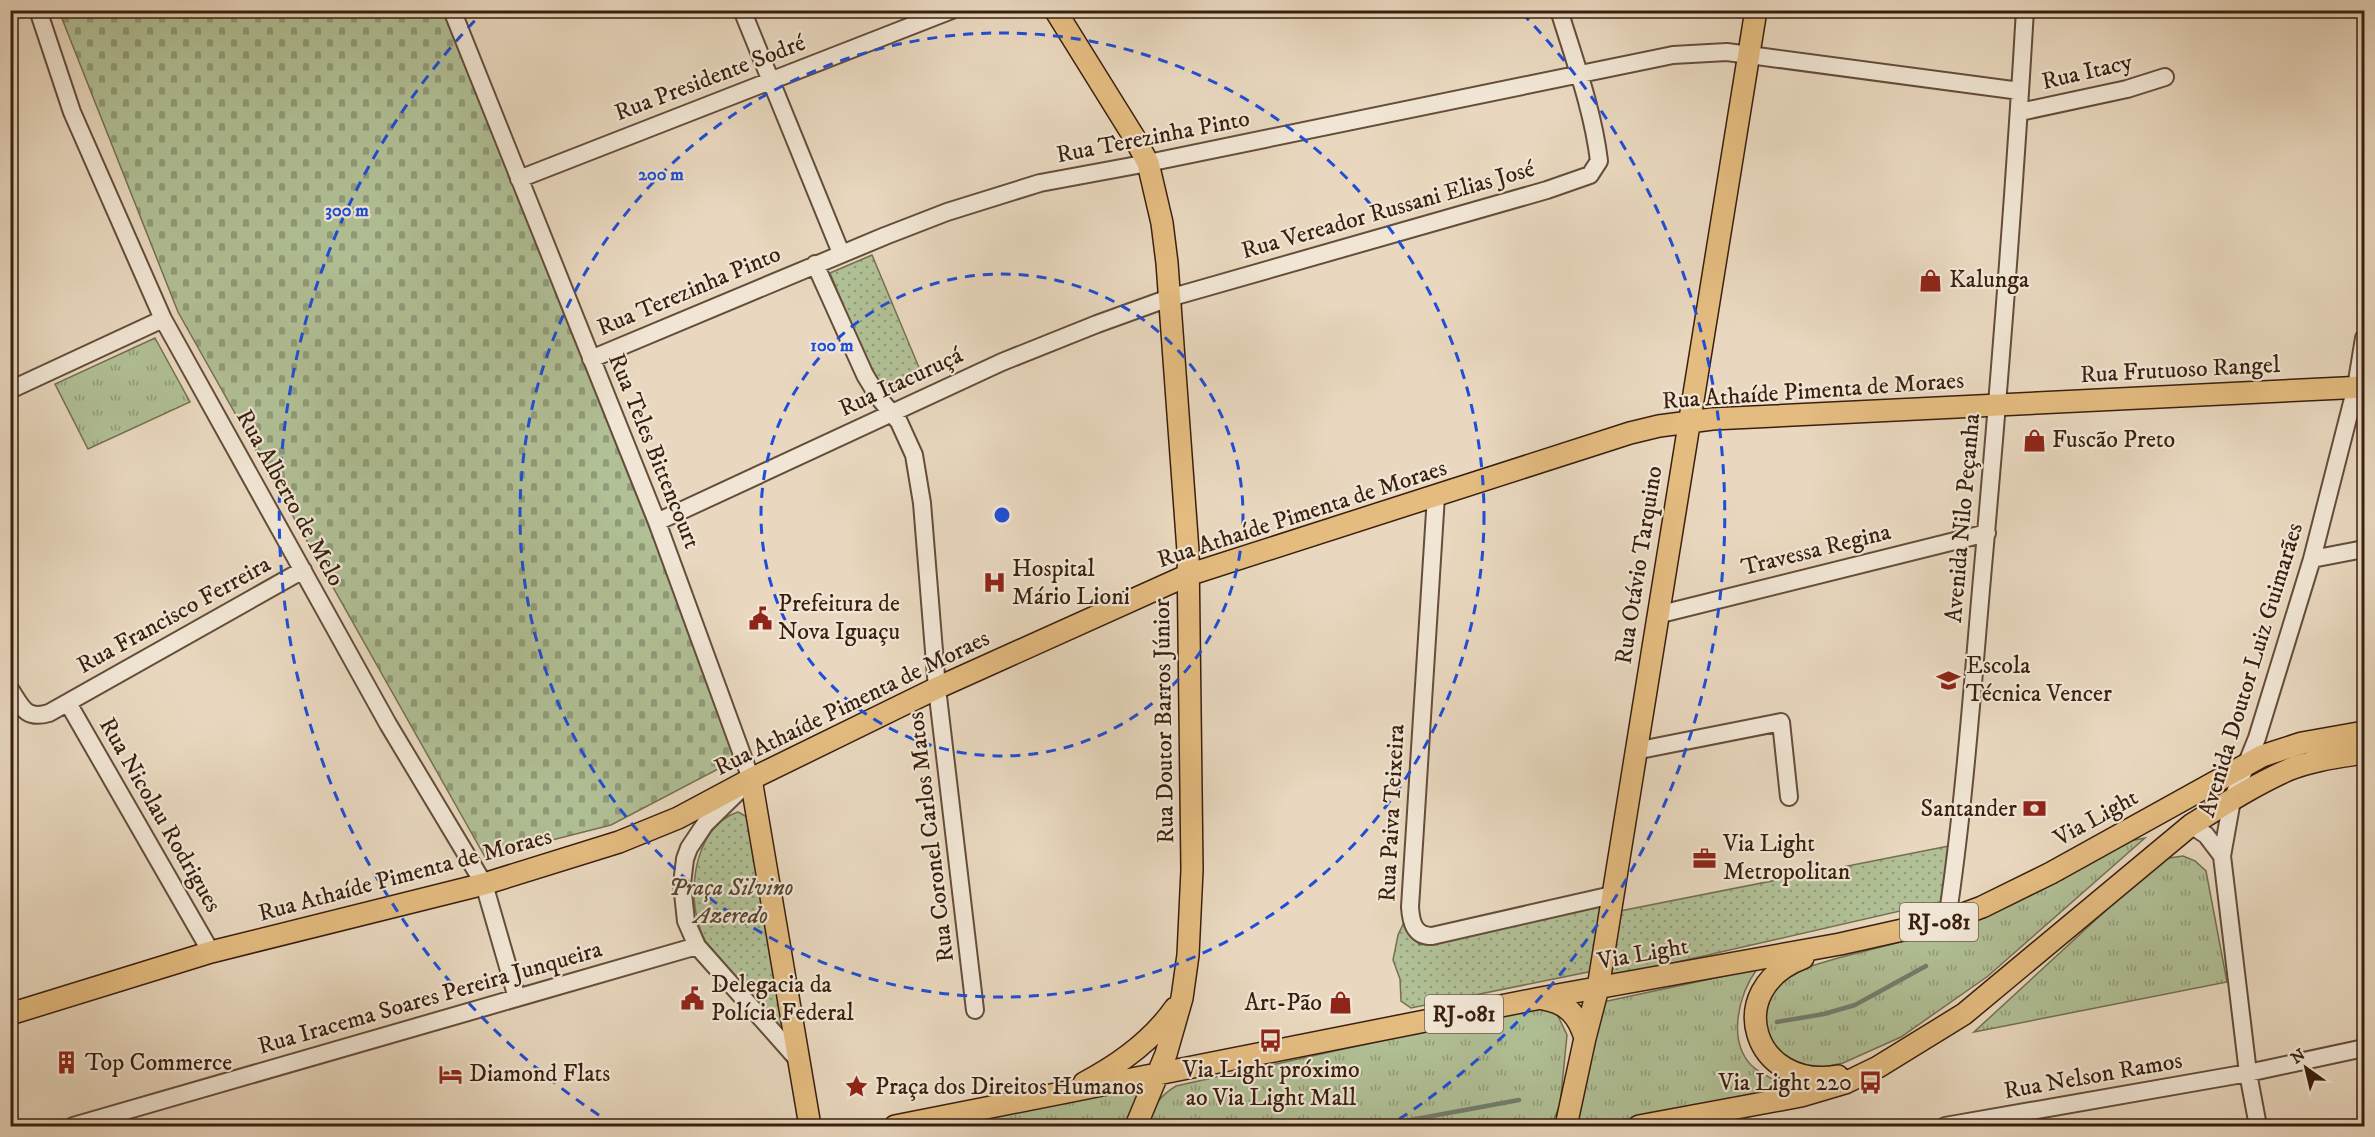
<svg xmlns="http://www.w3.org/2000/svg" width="2375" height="1137" font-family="'IM FELL DW Pica',serif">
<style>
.grass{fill:url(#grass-tufts);stroke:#757052;stroke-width:1.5}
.cemetery{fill:url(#cemetery-stones);stroke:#757052;stroke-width:1.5}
.park{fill:url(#park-dots);stroke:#757052;stroke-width:1.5}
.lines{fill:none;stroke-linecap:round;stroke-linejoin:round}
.stream{stroke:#737d6d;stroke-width:4.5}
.minor-casing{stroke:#654d3b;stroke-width:20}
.major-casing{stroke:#391f0f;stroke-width:24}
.minor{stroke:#f1e6d5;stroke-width:16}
.major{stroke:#e4bc80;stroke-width:21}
.ring{fill:none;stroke:#1d4ed8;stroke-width:3;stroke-dasharray:10 8}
.labels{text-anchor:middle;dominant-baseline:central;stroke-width:4.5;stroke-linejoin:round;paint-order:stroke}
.shield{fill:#f1e6d5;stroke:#705b4a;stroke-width:1.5}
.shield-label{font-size:22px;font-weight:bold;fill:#391f0f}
.street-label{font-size:24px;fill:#391f0f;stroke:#f1e6d5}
.poi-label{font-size:24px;fill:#391f0f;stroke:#f1e6d5;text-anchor:start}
.park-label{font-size:24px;font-style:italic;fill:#574731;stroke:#f1e6d5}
.centre{fill:#1d4ed8;stroke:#f1e6d5;stroke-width:3}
.ring-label{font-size:18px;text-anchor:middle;font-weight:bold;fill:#1d4ed8;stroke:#f1e6d5;stroke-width:4.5;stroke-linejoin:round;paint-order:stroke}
</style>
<defs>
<pattern id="grass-tufts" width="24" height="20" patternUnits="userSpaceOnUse" patternTransform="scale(1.5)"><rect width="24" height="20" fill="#b1c096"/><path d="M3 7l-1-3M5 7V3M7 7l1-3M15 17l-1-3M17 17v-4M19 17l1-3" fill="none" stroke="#919b79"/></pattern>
<pattern id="cemetery-stones" width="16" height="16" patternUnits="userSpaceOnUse" patternTransform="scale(1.5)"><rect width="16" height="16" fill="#b1c096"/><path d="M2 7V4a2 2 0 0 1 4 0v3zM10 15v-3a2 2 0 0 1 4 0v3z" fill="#919b79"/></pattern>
<pattern id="park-dots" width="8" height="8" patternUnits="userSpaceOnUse" patternTransform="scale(1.5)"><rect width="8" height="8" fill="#b1c096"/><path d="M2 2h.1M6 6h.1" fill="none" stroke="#919b79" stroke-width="1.8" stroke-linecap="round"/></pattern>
</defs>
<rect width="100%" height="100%" fill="#e9d8bf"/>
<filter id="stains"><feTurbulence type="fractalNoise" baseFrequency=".00333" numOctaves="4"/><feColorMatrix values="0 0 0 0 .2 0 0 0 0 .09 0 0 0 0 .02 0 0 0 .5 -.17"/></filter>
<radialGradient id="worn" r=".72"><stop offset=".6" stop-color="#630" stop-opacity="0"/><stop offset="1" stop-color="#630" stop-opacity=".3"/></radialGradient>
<!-- grass -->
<path class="grass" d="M155,338L190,402L88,449L55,384Z
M2145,838L1988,976L1901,1037L1843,1063L1814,1069L1786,1059L1766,1037L1765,1000L1788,973L1838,958L1955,928L2048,886L2130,841Z
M2183,856L2195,861L2206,871L2227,982L1974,1032L2153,867L2169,858Z
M1757,969C1739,994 1727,1039 1751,1065C1760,1074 1776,1080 1787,1087L1592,1126H1573L1603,1002Z
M1539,1006L1557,1014L1567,1035L1560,1105L1551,1126H1146C1153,1107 1158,1097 1176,1086Z
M1141,1086L1126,1126H936Z"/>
<!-- cemetery -->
<path class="cemetery" d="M59,11H443L741,757L611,825L485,857L178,312Z"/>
<!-- park -->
<path class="park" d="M872,255L923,377L881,395L830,273Z
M738,812L749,818L784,1028L782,1029L706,942C684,905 691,827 738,812Z
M1954,845L1944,901L1607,978L1620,911Z
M1605,901L1598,970L1411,1008L1401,1001L1400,979L1393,960L1398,935L1408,914L1419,945Z"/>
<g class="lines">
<!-- stream -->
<path class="stream" d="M1777,1022L1824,1014L1855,1005L1926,966
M1378,1126L1519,1100"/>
<defs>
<path id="minor" d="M38,10L72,112L163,319L388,724L484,884L517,998
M452,10L657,522L751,779L705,824L689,848L685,859L682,884L686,921L697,946L799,1061
M742,10L841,253
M2020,112L2127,89L2165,77
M519,179L952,10
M815,264L865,375L879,398L899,422L914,455L922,503L937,688L975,1010
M591,359L885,236L947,212L1040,183L1148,163L1673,55L1727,52L2020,91
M10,390L163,319
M1436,496L1410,907C1411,922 1414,936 1432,936L1612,895
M657,522L1002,362L1097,324L1169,298L1547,190L1590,175L1599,161C1593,110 1574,59 1559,10
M2312,559L2364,549
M1657,615L1987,533
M10,689C22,707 25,720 49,713L303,570
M68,703L211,952
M1635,751L1781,722L1789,797
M2191,825L2206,835L2222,856
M1947,920C1964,807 1972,692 1982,578C1999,389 2014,200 2025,10
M73,1126L697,946
M1945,1126L2248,1073L2364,1048
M2258,1126L2248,1073L2222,856L2232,800L2257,738L2312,559L2356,387L2364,338"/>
<path id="major" d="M1055,10L1134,137L1148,163L1162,223L1167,263L1188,551L1192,870L1188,955L1182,998L1166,1054L1136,1126
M751,779L810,1126
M1803,958C1721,989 1753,1091 1838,1076
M1543,999C1567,1003 1578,1015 1585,1038
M10,1014L211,952L484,884L619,842L678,818L751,779L937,688L1188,575L1630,433L1659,426L1712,419L2364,387
M1084,1083C1120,1064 1152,1041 1175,1008
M895,1126L1541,998L1840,944L1947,920L1982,907L2051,873L2262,756L2302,743L2364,732
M1566,1126L1585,1038L1598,988L1756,10
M1639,1126L1801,1096L1845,1083L1878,1067L1964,1014L2191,825C2222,806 2254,785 2288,770C2312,760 2339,757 2364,753"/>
</defs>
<!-- minor casing -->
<use href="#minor" class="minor-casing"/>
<!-- major casing -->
<use href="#major" class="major-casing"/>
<!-- minor -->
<use href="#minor" class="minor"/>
<!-- major -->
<use href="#major" class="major"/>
</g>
<!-- distance rings -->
<g class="ring">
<circle cx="1002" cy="515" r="241"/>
<circle cx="1002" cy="515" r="482"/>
<path d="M614 1125A723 723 0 0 1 482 13M1522 13A723 723 0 0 1 1390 1125"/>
</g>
<!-- icons -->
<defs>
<symbol id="shop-bare" viewBox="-9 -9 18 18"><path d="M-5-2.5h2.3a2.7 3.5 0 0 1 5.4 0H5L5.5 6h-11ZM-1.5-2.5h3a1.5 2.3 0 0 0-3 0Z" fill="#8f2418" stroke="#f1e6d5" stroke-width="2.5" paint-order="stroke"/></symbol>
<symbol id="hospital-bare" viewBox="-9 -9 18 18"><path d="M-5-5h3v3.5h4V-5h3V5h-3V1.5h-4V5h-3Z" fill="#8f2418" stroke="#f1e6d5" stroke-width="2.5" paint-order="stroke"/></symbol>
<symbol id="civic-bare" viewBox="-9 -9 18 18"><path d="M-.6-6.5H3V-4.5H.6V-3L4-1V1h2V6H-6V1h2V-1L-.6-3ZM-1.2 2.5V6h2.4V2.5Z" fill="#8f2418" stroke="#f1e6d5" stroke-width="2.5" paint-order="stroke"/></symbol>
<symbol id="university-bare" viewBox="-9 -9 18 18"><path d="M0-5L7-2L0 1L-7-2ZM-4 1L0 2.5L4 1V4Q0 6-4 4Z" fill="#8f2418" stroke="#f1e6d5" stroke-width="2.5" paint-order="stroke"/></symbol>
<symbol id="bank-bare" viewBox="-9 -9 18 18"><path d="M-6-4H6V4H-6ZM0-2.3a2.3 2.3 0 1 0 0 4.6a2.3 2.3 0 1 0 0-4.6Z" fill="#8f2418" stroke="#f1e6d5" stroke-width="2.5" paint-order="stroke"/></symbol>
<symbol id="office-bare" viewBox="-9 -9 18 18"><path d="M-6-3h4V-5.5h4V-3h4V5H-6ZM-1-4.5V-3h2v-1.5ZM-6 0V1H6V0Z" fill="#8f2418" stroke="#f1e6d5" stroke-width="2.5" paint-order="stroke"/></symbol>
<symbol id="bus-bare" viewBox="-9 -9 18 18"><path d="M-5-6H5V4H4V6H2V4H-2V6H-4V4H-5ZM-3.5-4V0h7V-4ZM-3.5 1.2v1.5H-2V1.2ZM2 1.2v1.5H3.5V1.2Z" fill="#8f2418" stroke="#f1e6d5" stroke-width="2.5" paint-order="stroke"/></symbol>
<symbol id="building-bare" viewBox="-9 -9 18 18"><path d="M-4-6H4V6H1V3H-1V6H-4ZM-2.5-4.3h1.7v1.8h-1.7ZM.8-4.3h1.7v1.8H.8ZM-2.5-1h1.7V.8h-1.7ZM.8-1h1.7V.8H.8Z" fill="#8f2418" stroke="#f1e6d5" stroke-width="2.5" paint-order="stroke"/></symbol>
<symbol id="hotel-bare" viewBox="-9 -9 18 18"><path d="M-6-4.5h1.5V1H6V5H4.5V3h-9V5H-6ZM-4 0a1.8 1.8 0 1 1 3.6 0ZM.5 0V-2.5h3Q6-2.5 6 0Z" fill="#8f2418" stroke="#f1e6d5" stroke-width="2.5" paint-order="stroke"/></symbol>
<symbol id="sight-bare" viewBox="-9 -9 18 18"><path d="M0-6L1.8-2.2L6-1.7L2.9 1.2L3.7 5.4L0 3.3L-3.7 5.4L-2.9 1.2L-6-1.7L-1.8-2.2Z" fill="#8f2418" stroke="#f1e6d5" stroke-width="2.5" paint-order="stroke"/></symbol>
</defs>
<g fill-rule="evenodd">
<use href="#shop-bare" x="1914" y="264" width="33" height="33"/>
<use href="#shop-bare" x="2018" y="424" width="33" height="33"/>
<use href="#hospital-bare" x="978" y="566" width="33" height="33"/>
<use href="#civic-bare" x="744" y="602" width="33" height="33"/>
<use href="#university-bare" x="1932" y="664" width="33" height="33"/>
<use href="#bank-bare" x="2018" y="792" width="33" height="33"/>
<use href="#office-bare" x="1688" y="842" width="33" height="33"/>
<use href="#civic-bare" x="676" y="982" width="33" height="33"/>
<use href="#shop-bare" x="1324" y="986" width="33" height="33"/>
<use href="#bus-bare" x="1254" y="1024" width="33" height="33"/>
<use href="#building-bare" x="50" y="1046" width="33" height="33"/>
<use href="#hotel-bare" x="434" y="1058" width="33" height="33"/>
<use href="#bus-bare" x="1854" y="1066" width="33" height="33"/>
<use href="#sight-bare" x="840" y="1070" width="33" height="33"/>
</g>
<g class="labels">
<!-- shield labels -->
<g class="shield">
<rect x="1900" y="903" width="78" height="38" rx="4.5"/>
<rect x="1425" y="995" width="78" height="38" rx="4.5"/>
</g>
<g class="shield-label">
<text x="1939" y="922">RJ-081</text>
<text x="1464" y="1014">RJ-081</text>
</g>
<!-- street labels -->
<g class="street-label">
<text transform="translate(2087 72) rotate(-13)">Rua Itacy</text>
<text transform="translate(710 78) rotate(-21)">Rua Presidente Sodré</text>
<text transform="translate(1153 137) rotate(-11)">Rua Terezinha Pinto</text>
<text transform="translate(1388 210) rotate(-16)">Rua Vereador Russani Elias José</text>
<text transform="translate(689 291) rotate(-23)">Rua Terezinha Pinto</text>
<text transform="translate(2180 370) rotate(-3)">Rua Frutuoso Rangel</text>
<text transform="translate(901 382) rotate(-25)">Rua Itacuruçá</text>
<text transform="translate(1813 391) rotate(-4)">Rua Athaíde Pimenta de Moraes</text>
<text transform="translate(654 451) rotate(68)">Rua Teles Bittencourt</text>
<text transform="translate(290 498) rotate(61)">Rua Alberto de Melo</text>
<text transform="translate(1302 514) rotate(-18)">Rua Athaíde Pimenta de Moraes</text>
<text transform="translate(1963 518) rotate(-85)">Avenida Nilo Peçanha</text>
<text transform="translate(1816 550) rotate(-14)">Travessa Regina</text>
<text transform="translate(1639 565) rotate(-81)">Rua Otávio Tarquino</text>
<text transform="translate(174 615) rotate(-29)">Rua Francisco Ferreira</text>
<text transform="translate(2251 670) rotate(-73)">Avenida Doutor Luiz Guimarães</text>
<text transform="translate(852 703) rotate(-26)">Rua Athaíde Pimenta de Moraes</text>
<text transform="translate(1164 721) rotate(-91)">Rua Doutor Barros Júnior</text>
<text transform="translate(1392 813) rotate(-87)">Rua Paiva Teixeira</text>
<text transform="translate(160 815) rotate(60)">Rua Nicolau Rodrigues</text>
<text transform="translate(2096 818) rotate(-29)">Via Light</text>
<text transform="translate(931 837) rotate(-97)">Rua Coronel Carlos Matos</text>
<text transform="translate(405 875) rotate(-15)">Rua Athaíde Pimenta de Moraes</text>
<text transform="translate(1643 954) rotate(-10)">Via Light</text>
<text transform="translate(430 998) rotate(-16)">Rua Iracema Soares Pereira Junqueira</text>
<text transform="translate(2093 1076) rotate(-10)">Rua Nelson Ramos</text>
</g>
<!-- poi labels -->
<g class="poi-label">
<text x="1949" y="280">Kalunga</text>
<text x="2052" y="440">Fuscão Preto</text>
<text x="1012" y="569">Hospital<tspan x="1012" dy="28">Mário Lioni</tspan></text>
<text x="778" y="604">Prefeitura de<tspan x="778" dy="28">Nova Iguaçu</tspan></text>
<text x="1966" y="666">Escola<tspan x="1966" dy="28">Técnica Vencer</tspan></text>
<text x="2017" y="809" text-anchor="end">Santander</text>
<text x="1723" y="844">Via Light<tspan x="1723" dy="28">Metropolitan</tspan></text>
<text x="711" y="985">Delegacia da<tspan x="711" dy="28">Polícia Federal</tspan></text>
<text x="1322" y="1003" text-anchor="end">Art-Pão</text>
<text x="85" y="1063">Top Commerce</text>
<text x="1271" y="1070" text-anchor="middle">Via Light próximo<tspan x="1271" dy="28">ao Via Light Mall</tspan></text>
<text x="469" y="1074">Diamond Flats</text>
<text x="1852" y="1083" text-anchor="end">Via Light 220</text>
<text x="875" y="1087">Praça dos Direitos Humanos</text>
</g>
<!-- park labels -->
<g class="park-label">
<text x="731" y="888">Praça Silvino<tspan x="731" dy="28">Azeredo</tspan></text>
</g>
</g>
<circle cx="1002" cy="515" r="9" class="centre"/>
<g class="ring-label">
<text x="661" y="180">200 m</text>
<text x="347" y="216">300 m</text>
<text x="832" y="351">100 m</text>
</g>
<!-- margin -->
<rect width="2375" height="1137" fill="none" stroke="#e9d8bf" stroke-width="36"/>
<rect x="12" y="12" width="2351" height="1113" fill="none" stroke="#391f0f" stroke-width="3"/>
<rect x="18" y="18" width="2339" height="1101" fill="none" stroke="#391f0f" stroke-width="1.5"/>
<!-- north arrow -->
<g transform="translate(2306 1068) rotate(326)" stroke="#f1e6d5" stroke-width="4.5" paint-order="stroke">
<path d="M0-4.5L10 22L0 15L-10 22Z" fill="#391f0f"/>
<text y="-9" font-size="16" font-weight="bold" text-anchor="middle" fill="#391f0f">N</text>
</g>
<rect width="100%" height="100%" filter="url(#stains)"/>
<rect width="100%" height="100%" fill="url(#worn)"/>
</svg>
